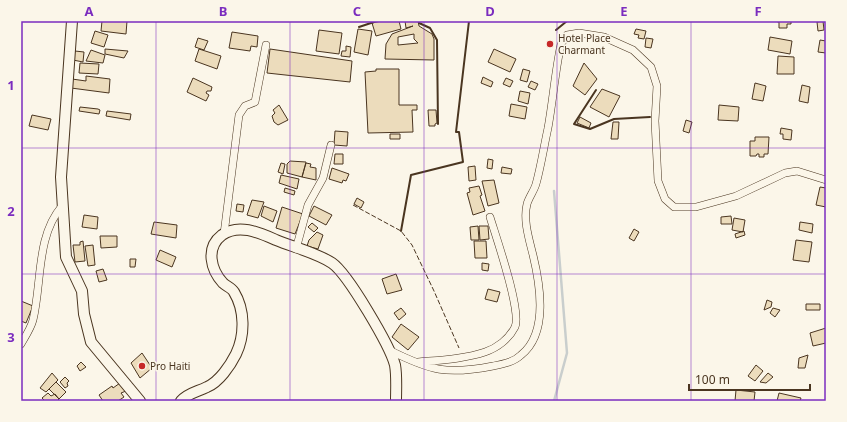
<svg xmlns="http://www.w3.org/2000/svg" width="847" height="422" font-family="'Noto Sans',sans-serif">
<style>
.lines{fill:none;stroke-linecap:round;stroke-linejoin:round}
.stream{stroke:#c9cecd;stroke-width:2.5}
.building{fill:#ecdcbc;stroke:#4a3520;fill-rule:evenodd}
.street-casing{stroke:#4a3520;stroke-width:8}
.secondary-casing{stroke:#4a3520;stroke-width:12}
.street{stroke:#fbf6e9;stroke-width:7}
.secondary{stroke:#fbf6e9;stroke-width:10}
.fence{stroke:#4a3520;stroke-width:1;stroke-dasharray:5 2;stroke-linecap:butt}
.wall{stroke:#4a3520;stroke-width:2}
.grid{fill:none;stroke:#7b2cbf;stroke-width:1;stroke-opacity:0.55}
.poi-dot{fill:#c62828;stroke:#fbf6e9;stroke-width:1.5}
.labels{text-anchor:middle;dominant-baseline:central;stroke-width:3;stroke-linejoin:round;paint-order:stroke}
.poi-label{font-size:10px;fill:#4a3520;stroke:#fbf6e9;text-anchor:start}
.neatline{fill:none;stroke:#7b2cbf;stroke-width:1.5}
.grid-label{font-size:13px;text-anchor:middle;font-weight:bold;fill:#7b2cbf}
</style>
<rect width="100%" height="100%" fill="#fbf6e9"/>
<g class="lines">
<!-- stream -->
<path class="stream" d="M554,401L567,353L554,191"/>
</g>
<!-- building -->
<path class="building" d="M102,21H127L126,34L101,31Z
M381,21H399L401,29L376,36L372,23Z
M405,21H418L419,26L432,34L434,39V60L385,59L386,44L392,34L413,26L406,28ZM414,34V39L418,43L398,45V37Z
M774,21H791V24H787V28H779V22Z
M823,21L824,30L818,31L817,22Z
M358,29L372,31L368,55L354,52Z
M636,29L646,31L644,39L638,38L639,35L634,34Z
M319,30L342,33L339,54L316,51Z
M95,31L108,35L104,47L91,43Z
M232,32L258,36L257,47L251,46L250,51L229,48Z
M770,37L792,41L790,54L768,50Z
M198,38L208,41L204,50L195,47Z
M646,38L653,39L651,48L645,47Z
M820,40L826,41V53L818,52Z
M346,46L351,47L350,57L341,56L342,51H346Z
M105,49L128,51L124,58L105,54Z
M199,49L221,56L217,69L195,61Z
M270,49L352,61L350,82L267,73Z
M494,49L516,59L510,72L488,62Z
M91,50L105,55L103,63L86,61Z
M75,51L84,52L83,62L73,60Z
M778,56L794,57V74H777Z
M80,63L99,64L98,74L79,73Z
M584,63L597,79L585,95L573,86Z
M376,69H399V105H417V110H412L413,132L368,133L365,72L376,71Z
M523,69L530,71L527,82L520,80Z
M86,76L110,79L109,93L71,88L72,79L86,81Z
M483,77L493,82L491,87L481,83Z
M193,78L212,87L211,91H207L206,93L209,95L206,101L187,92Z
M506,78L513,81L510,87L503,84Z
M531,81L538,84L535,90L528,87Z
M755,83L766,86L763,101L752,99Z
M802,85L810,87L808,103L799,101Z
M602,89L620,96L609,117L590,107Z
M520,91L530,93L528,104L518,101Z
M511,104L527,107L525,119L509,116Z
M279,105L288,120L278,125L274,122L272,116L275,113L273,110Z
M719,105L739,107L738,121L718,120Z
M80,107L98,109L100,110L99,114L79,111Z
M428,110H436L437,123L435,124V126H429Z
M107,111L131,114L130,120L106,116Z
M32,115L51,119L48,130L29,126Z
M580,117L591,123L589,128L577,123Z
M686,120L692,122L689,133L683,131Z
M613,122H619L618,139H611Z
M781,128L792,130L791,140L783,139V134H780Z
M335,131L348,132L347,146L334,145Z
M390,134H400V139H390Z
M755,137H769L768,154H764V157H759V154H757L756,156H750V141H755Z
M335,154H343V164H334Z
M488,159L493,160L492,169L487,168Z
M290,161L306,162L302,177L287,173V164Z
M281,163L285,164L283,174L278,172Z
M306,163L311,164L310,167L316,168V180L302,177Z
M475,166L476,180L469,181L468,167Z
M502,167L512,169L511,174L501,173Z
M332,168L349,174L346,181L343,180L342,183L329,179Z
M281,175L299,179L297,189L279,183Z
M494,180L499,203L488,206L482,181Z
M479,186L482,195L480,196L485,211L473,215L467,193L470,192L469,188Z
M820,187L826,188V207L816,205Z
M285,188L295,191L294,195L284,192Z
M357,198L364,202L361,208L354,204Z
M252,200L264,202L258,218L247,215Z
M237,204L244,205L243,212L236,211Z
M264,206L277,211L273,222L261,216Z
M314,206L332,215L326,225L309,216Z
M282,207L303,214L295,234L276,228Z
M84,215L98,217L97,229L82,227Z
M731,216L732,224H721V217Z
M734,218L745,220L743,232L732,230Z
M154,222L177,225L176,238L151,234Z
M800,222L813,224L812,233L799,230Z
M312,223L318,228L314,232L308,227Z
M478,226L479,240H471L470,227Z
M479,226H488L489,239L480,240Z
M634,229L639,232L634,241L629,238Z
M744,231L745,235L736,238L735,234Z
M317,232L323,235L318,249L307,246L309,240Z
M100,236H117V247L101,248Z
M796,240L812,242L809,262L793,260Z
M83,241L85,261L75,262L73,245H80V242Z
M474,241H486L487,258H475Z
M93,245L95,265L88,266L85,246Z
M160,250L176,257L172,267L156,260Z
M130,259H136L135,267H130Z
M482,263L489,264L488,271L482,270Z
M103,269L107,280L99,282L96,271Z
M396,274L402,290L387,294L382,279Z
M488,289L500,292L497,302L485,299Z
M767,300L772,302L771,307L764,310Z
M21,301L33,306L26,323L21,321Z
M806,304H820V310H806Z
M401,308L406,314L399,320L394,313Z
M773,308L780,310L775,317L770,313Z
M401,324L419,337L408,350L392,337Z
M826,328V343L813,346L810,333Z
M142,353L152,368L140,378L131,363Z
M808,355L805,368H798L799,358Z
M81,362L86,367L80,371L77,366Z
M756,365L763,371L755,381L748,376Z
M52,373L58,380L46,392L40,388Z
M768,373L773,377L766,383L760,382Z
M65,377L69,381L67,383L68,386L65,388L60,382Z
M56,382L66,392L59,399L49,389Z
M120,383L126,391L121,393L124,397L118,401H103L99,395L112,386L113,388Z
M736,390L755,392L754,401H735Z
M48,393L51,396L55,394L59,399L57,401H45L42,398Z
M779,393L801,398L800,401H777Z"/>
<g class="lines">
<defs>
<path id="street" d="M224,234L239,115L245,106L255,102L266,45
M296,249L308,205L323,178L331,145
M21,344C25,337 31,328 33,320C42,283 36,236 62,206
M389,350C431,371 447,375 493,366C503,364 514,362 521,355C549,333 540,284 533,255C529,239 523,220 527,204C529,197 534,191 536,184C541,166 544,146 548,128C553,100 555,72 561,44L567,35L579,33L604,37L633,50L651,67L657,86L655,121L658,181L665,199L674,207H696L736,196L785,173L797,171L826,180
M418,362C440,360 464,359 485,352C497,348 509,339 515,327C522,311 496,237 490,217"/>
<path id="secondary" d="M72,21L61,177L66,257L82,291L84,314L91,342L140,401
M181,401C188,393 197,392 207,387C219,382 230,366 236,354C245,335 245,310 234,292C232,288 226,286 223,283C211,270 205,248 222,235C239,223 260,233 276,240C293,247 317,253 332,263C348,274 390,346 395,365C397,376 396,390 396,401"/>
</defs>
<!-- street casing -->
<use href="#street" class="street-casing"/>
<!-- secondary casing -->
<use href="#secondary" class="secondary-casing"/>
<!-- street -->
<use href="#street" class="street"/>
<!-- secondary -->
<use href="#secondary" class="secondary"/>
<!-- fence -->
<path class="fence" d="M353,205L401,231L412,245L434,291L459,348"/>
<!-- wall -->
<path class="wall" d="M419,23L430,28L437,40L438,124
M359,27L374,22
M556,30L567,21
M596,90L574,124L590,129L614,119L650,117
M401,231L411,175L463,162L459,132H456L469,21"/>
</g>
<!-- grid -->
<path class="grid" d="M156,21V401M290,21V401M424,21V401M557,21V401M691,21V401M21,148H826M21,274H826"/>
<!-- markers -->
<g class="poi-dot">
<circle cx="550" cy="44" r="4"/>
<circle cx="142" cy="366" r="4"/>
</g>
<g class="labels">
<!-- poi labels -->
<g class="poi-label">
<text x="558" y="38">Hotel Place<tspan x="558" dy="12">Charmant</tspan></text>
<text x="150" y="366">Pro Haiti</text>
</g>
</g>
<!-- border -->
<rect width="847" height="422" fill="none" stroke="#fbf6e9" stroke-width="44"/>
<!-- scale -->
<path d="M689 384v6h121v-6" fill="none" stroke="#4a3520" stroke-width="2"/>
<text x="695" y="384" font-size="12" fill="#4a3520" stroke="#fbf6e9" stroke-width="3" paint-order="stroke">100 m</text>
<rect x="22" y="22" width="803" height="378" class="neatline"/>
<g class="grid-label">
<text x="89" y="16">A</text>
<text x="223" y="16">B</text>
<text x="357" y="16">C</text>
<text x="490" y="16">D</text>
<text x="624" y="16">E</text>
<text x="758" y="16">F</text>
<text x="11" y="90">1</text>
<text x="11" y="216">2</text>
<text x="11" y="342">3</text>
</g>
</svg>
